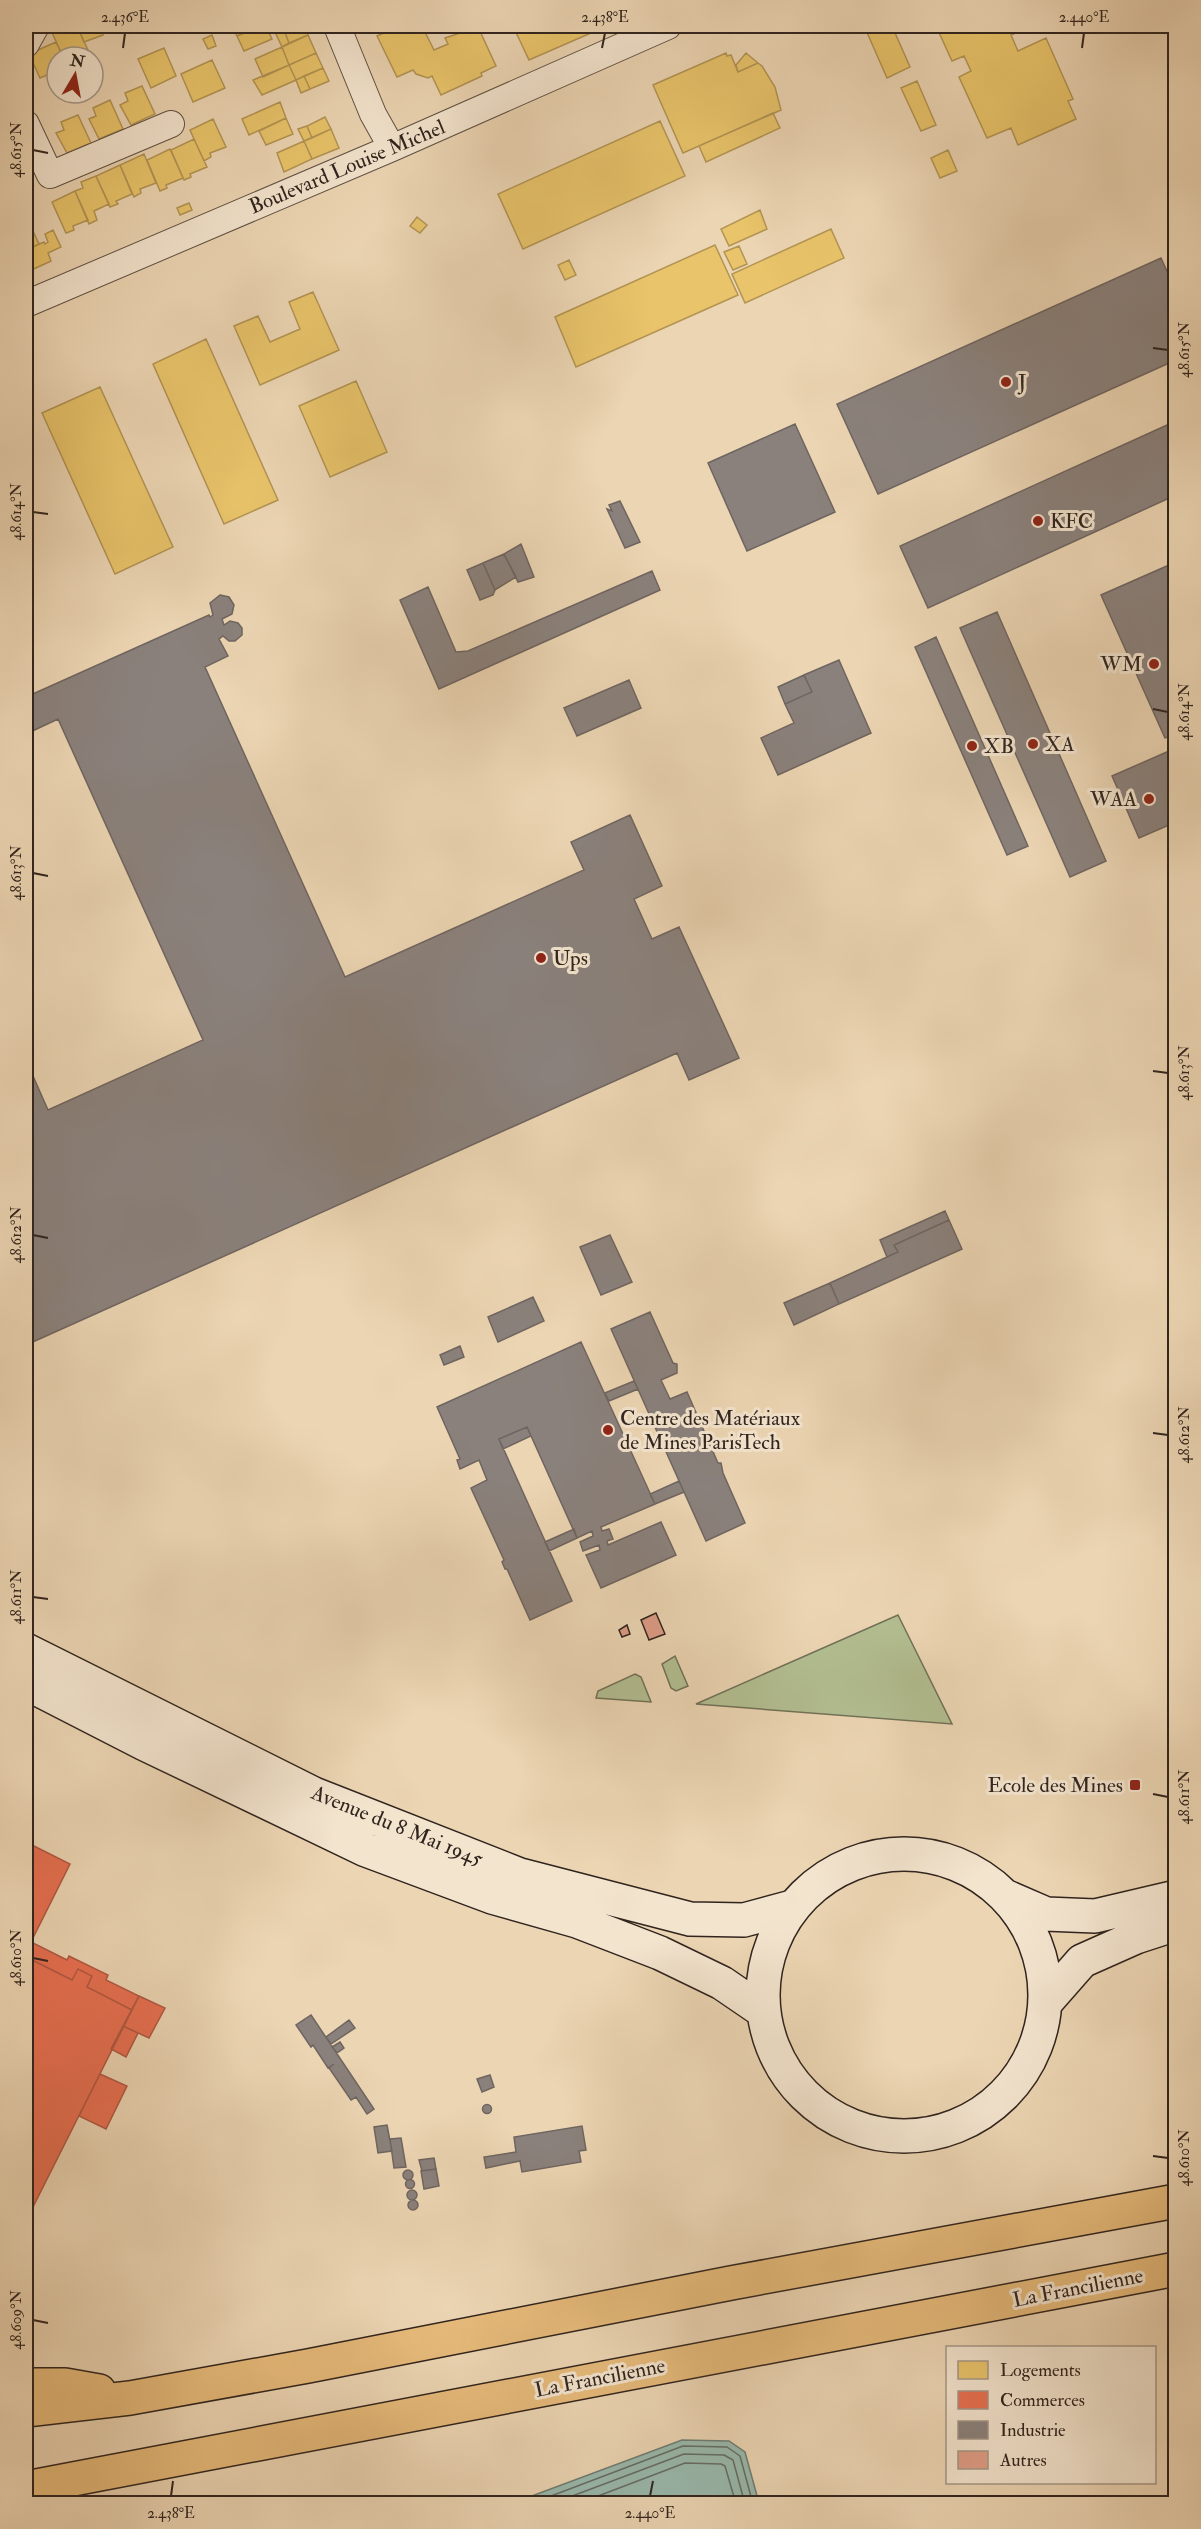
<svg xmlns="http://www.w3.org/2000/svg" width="1201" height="2529" font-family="'IM FELL Double Pica',serif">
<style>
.green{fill:#b2be91;stroke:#717158;stroke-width:1.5}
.water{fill:#99b9ad;stroke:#6f7d74;stroke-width:1.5}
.homes{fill:#e9c46a;stroke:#b29453;stroke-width:1.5}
.shops{fill:#e76f51;stroke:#b05842;stroke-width:1.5}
.industry{fill:#8a817c;stroke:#6f6560;stroke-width:1.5}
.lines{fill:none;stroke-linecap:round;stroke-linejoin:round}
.shore{stroke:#646e66;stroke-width:1.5}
.building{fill:#de9d87;stroke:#30241e;stroke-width:1.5}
.street-casing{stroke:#5f5043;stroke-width:28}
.secondary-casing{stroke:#30241e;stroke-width:36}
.highway-casing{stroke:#30241e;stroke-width:36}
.street{stroke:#f3e4ce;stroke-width:26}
.secondary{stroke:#f3e4ce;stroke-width:33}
.highway{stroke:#e6ba7a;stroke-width:33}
.ticks{fill:none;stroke:#30241e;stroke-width:2}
.poi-dot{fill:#8f2418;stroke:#f3e4ce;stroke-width:2}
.labels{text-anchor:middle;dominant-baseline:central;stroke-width:6;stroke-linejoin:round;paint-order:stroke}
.street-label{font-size:21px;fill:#30241e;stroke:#f3e4ce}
.poi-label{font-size:21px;fill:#30241e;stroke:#f3e4ce;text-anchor:start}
.neatline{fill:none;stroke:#30241e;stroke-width:2}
.ticks-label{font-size:15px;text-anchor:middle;fill:#30241e}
</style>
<rect width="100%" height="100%" fill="#ecd5b3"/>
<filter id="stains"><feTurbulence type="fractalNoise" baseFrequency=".00333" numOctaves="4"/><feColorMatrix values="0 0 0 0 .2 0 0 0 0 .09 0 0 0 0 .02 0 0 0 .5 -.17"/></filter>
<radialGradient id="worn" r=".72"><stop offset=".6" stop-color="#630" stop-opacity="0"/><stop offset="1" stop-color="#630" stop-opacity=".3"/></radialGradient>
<!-- green -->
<path class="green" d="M898,1615L952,1724L696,1704Z
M675,1656L688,1686L676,1691L671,1688L662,1664Z
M635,1674L641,1677L651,1702L596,1698L598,1691Z"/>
<!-- water -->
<path class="water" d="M682,2440L729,2441L745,2452L759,2503H513Z"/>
<!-- homes -->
<path class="homes" d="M57,26H77L88,50L78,54L76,52L63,57L50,28Z
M77,26H99L103,35L84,42Z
M232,26H261L237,36Z
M261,26H266L272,39L244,51L237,36Z
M296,26H304L308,35L289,43L284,30Z
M400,26H422L434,50L448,44L445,38L478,27L496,66L481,73L482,76L441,95L432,76L428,78L416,74L413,70L397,77L377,36Z
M513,26H607L529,60Z
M870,26H892L910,67L887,78L865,28Z
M936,26H1020L1022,30L1011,35L1018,51L1046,38L1073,99L1068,101L1076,119L1018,145L1011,128L987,138L959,77L971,71L964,56L952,61Z
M284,30L289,43L282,47L276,34Z
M212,35L216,46L208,49L203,39Z
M308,35L316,53L289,65L282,47Z
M56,42L63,57H57V71L40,78L29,54Z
M282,47L289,65L263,77L255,59Z
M164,48L176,76L151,88L138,59Z
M316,53L323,68L296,80L289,65Z
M726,53L727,56L731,55L738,72L758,63L762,66L775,87L781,110L683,153L653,85Z
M746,53L758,63L738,72L736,65Z
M212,60L225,88L193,102L181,74Z
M289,65L296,80L262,95L253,80Z
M323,68L329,81L310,89L304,76Z
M304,76L310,89L301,93L296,80Z
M917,81L936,125L921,131L901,88Z
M142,86L155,114L131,125L120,105L128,101L125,93Z
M110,100L123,129L99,139L89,119L96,116L93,108Z
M280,102L286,118L249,135L242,119Z
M773,113L780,128L706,162L699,146Z
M78,115L91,143L67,153L56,133L64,130L61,122Z
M325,117L331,129L312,138L307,126Z
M286,118L293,134L266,145L259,131Z
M213,119L226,147L210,153L211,157L204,161L190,130Z
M660,121L685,176L523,249L498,194Z
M307,126L312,138L304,141L298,129Z
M331,129L339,148L312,159L304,141Z
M194,139L207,167L190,174L191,177L184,180L171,150Z
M304,141L312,159L284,172L277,153Z
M170,149L183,178L166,185L167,188L160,191L147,160Z
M948,150L957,171L940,178L931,158Z
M144,154L156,183L140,189L141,193L134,197L120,165Z
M120,165L132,194L116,201L118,204L110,207L96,176Z
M96,176L109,204L94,211L97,220L89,224L75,191L83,188L81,182Z
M75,191L88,220L73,226L74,230L66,233L52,202Z
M189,203L192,210L180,215L177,208Z
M760,210L767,229L729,246L721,229Z
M417,217L427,225L420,233L410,226Z
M32,229L39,244L26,250V230V231Z
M831,229L844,258L745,303L732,274Z
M53,230L61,247L48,253L51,261L27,272L26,250L44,242L45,244L48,242L45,234Z
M715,245L738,295L576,367L555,317Z
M739,246L747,264L733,270L724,252Z
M569,260L576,275L565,280L558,265Z
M313,292L339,350L260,385L234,326L258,316L270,342L300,329L289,302Z
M206,339L278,500L224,524L153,364Z
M356,381L387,452L330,477L299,406Z
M100,387L173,547L115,574L42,413Z"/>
<!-- shops -->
<path class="shops" d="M26,1842L70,1864L31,1942L67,1960L69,1956L108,1975L106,1980L139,1996L132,2010L87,1987L92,1976L78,1969L72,1980L26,1957Z
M26,1957L72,1980L78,1969L92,1976L87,1987L132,2010L26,2221Z
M139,1996L165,2008L149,2038L123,2026Z
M123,2026L138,2033L126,2057L111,2049Z
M100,2074L127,2086L106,2129L79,2116Z"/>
<!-- industry -->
<path class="industry" d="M1161,258L1176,291V360L878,494L837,404Z
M1176,421V495L928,608L900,546Z
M795,424L835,512L747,551L708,463Z
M620,501L640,542L625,548L607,509L612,511L609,505Z
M521,544L534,577L518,582L504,554Z
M504,554L516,577L495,590L483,563Z
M1176,562V733L1165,738L1101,595Z
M483,563L495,590L493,595L480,600L467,570Z
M652,571L660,590L439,689L400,600L428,587L456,652L468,651Z
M220,595L229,597L234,605L232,614L222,619L224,625L230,621L238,623L242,628V635L235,641H229L223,636L219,639L228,656L205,667L345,977L584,870L571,842L630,815L662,886L634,899L652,939L679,927L739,1058L689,1080L677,1053L26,1345V1060L48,1110L203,1040L58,719L26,734V697L209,615L210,617L213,615L210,603Z
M997,612L1106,861L1070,877L960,628Z
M936,637L1028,846L1007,855L915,647Z
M839,660L871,733L778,775L761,738L794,723L785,704L812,692L804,675Z
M804,675L812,692L785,704L778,687Z
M629,680L641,708L577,736L564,708Z
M1176,748V822L1139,838L1112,776Z
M945,1211L949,1220L894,1245L898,1252L887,1257L880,1240Z
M949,1220L962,1249L839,1304L830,1283L898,1252L894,1245Z
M610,1235L632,1282L601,1295L580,1247Z
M830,1283L839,1304L794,1325L784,1303Z
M533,1297L544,1321L498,1342L488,1317Z
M650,1312L673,1363L677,1364V1373L661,1380L670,1399L687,1392L718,1463H721L723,1473L745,1523L706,1541L611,1329Z
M581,1342L655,1504L601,1527L602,1531L609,1529L613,1539L607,1541L608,1545L661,1522L676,1555L601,1588L586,1555L600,1550L599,1545L583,1551L580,1542L593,1536L592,1531L577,1538L527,1427L499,1439L572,1601L530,1620L507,1569H505L502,1562L504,1560L471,1488L487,1480L479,1460L460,1469L457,1460L460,1459L437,1407Z
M460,1346L464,1357L444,1365L440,1355Z
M26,1360L32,1376L26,1379Z
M634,1381L638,1389L609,1401L605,1393Z
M527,1427L531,1436L503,1449L499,1439Z
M679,1481L684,1492L655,1504L650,1494Z
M574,1529L577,1538L549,1551L545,1542Z
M311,2015L374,2109L367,2114L356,2097L351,2100L329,2068L334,2064L328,2068L313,2045L311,2047L296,2025Z
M349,2020L355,2028L331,2044L326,2037Z
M340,2042L344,2048L337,2053L332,2047Z
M490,2075L494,2087L482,2092L477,2079Z
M482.5 2109a4.5 4.5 0 1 1 9 0a4.5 4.5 0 1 1-9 0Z
M387,2125L392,2151L378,2153L374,2127Z
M582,2126L586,2150L579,2151L581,2162L522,2172L520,2161L486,2168L484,2157L516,2152L514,2137Z
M401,2138L406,2167L394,2168L390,2139Z
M434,2158L436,2169L422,2171L419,2160Z
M436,2169L439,2186L424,2189L421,2171Z
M403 2175a5 5 0 1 1 10 0a5 5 0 1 1-10 0Z
M405.5 2184a4.5 4.5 0 1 1 9 0a4.5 4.5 0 1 1-9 0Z
M407 2195a5 5 0 1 1 10 0a5 5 0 1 1-10 0Z
M408 2205a5 5 0 1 1 10 0a5 5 0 1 1-10 0Z"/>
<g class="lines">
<!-- shore -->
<path class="shore" d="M530,2504L683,2446L727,2447L740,2456L753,2504
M551,2504L684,2454L724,2455L733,2460L745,2504
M577,2504L685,2463L721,2464L725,2466L736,2504"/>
</g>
<!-- building -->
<path class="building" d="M656,1613L665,1634L649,1640L641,1620Z
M627,1625L630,1634L622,1637L619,1630Z"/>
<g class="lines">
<defs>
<path id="street" d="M337,26L373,114L392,148
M26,44L36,26
M26,124L50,175L171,124
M26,304L392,148L668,26"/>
<path id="secondary" d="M26,1650L314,1794L520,1875L690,1919L744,1920L792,1907
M26,1683L143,1743L366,1850L492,1897L577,1921L660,1953L722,1983L763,2011
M763 1995a141 141 0 1 1 282 0a141 141 0 1 1-282 0Z
M1007,1897L1046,1914L1095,1916L1176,1897
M1046,2002L1082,1961L1136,1937L1176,1924"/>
<path id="highway" d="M26,2385H65L99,2391
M26,2410L130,2398L308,2366L731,2283L1176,2201
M26,2488L1176,2269"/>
</defs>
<!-- street casing -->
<use href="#street" class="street-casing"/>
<!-- secondary casing -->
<use href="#secondary" class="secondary-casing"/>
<!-- highway casing -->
<use href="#highway" class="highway-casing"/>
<!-- street -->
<use href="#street" class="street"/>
<!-- secondary -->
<use href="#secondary" class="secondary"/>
<!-- highway -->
<use href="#highway" class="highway"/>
</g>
<!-- ticks -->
<path class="ticks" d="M123,48L125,33M602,48L605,33M1082,48L1084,33M33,150L48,153M1153,348L1168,350M33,512L48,514M1153,709L1168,712M33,873L48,876M1153,1071L1168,1073M33,1235L48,1238M1153,1433L1168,1435M33,1597L48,1599M1153,1794L1168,1797M33,1958L48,1961M1153,2156L1168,2158M33,2320L48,2323M171,2496L173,2481M650,2496L653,2481"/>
<!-- markers -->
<g class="poi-dot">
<circle cx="1006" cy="382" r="6"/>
<circle cx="1038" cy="521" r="6"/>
<circle cx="1154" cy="664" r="6"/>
<circle cx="1033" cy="744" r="6"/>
<circle cx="972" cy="746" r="6"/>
<circle cx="1149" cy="799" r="6"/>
<circle cx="541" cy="958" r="6"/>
<circle cx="608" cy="1430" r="6"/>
<rect x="1129" y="1779" width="12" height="12" rx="3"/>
</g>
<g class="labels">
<!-- street labels -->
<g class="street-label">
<text transform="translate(347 167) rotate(-23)">Boulevard Louise Michel</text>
<text transform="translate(397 1826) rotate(22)">Avenue du 8 Mai 1945</text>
<text transform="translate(1078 2288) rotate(-11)">La Francilienne</text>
<text transform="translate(600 2378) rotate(-11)">La Francilienne</text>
</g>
<!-- poi labels -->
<g class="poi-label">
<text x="1018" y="382">J</text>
<text x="1050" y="521">KFC</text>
<text x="1142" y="664" text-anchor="end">WM</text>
<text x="1045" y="744">XA</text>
<text x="984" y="746">XB</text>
<text x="1137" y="799" text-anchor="end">WAA</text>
<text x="553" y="958">Ups</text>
<text x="620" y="1418">Centre des Matériaux<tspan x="620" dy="24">de Mines ParisTech</tspan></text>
<text x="1123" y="1785" text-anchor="end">Ecole des Mines</text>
</g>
</g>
<!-- margin -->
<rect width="1201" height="2529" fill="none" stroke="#ecd5b3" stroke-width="66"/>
<!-- legend -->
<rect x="946" y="2346" width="210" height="138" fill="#f3e4ce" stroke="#a59788" stroke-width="1.5"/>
<rect x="958" y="2361" width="30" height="18" fill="#e9c46a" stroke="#a59788" stroke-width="1.5"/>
<text x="1000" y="2376" font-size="18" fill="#30241e">Logements</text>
<rect x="958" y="2391" width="30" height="18" fill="#e76f51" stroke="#a59788" stroke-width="1.5"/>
<text x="1000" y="2406" font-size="18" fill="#30241e">Commerces</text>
<rect x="958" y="2421" width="30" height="18" fill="#8a817c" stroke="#a59788" stroke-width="1.5"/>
<text x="1000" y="2436" font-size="18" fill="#30241e">Industrie</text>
<rect x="958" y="2451" width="30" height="18" fill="#de9d87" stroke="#a59788" stroke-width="1.5"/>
<text x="1000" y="2466" font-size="18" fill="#30241e">Autres</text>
<!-- north arrow -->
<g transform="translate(75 75) rotate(10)"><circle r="28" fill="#f3e4ce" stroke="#a59788" stroke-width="1.5"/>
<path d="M0-4.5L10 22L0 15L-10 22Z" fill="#8f2418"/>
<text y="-9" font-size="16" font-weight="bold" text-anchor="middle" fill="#30241e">N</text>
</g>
<rect x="33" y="33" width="1135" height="2463" class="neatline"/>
<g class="ticks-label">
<text x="125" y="22">2.436°E</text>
<text x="605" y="22">2.438°E</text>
<text x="1084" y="22">2.440°E</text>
<text transform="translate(16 150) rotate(-90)" y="5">48.615°N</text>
<text transform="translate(1184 350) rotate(-90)" y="5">48.615°N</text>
<text transform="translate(16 512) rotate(-90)" y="5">48.614°N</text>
<text transform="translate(1184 712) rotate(-90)" y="5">48.614°N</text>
<text transform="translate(16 873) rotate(-90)" y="5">48.613°N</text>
<text transform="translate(1184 1073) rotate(-90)" y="5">48.613°N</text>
<text transform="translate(16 1235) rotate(-90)" y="5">48.612°N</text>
<text transform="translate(1184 1435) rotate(-90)" y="5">48.612°N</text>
<text transform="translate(16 1597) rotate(-90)" y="5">48.611°N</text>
<text transform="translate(1184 1797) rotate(-90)" y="5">48.611°N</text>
<text transform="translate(16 1958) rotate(-90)" y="5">48.610°N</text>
<text transform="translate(1184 2158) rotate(-90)" y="5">48.610°N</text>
<text transform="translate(16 2320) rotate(-90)" y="5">48.609°N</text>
<text x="171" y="2518">2.438°E</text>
<text x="650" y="2518">2.440°E</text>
</g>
<rect width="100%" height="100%" filter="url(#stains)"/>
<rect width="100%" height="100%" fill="url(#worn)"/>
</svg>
